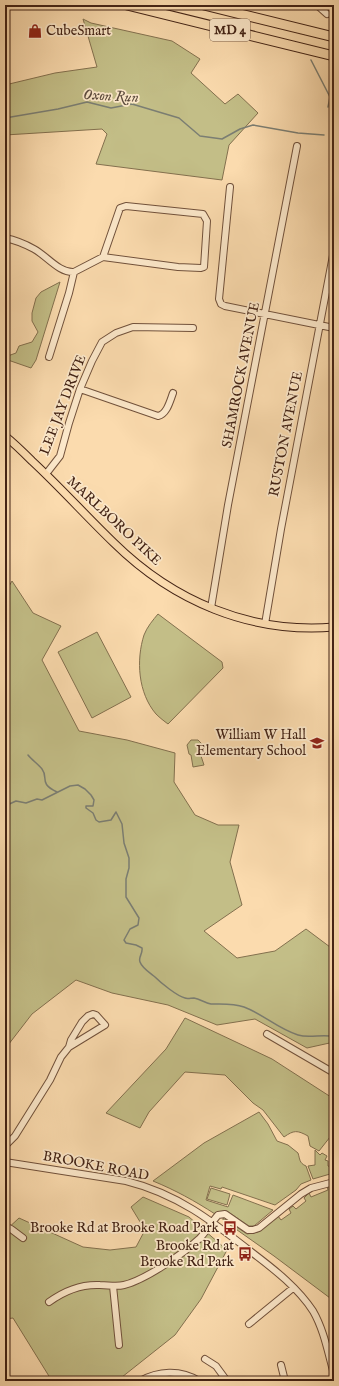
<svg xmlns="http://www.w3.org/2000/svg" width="339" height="1386" font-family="'IM FELL English',serif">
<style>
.green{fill:#c3be87;stroke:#83704e}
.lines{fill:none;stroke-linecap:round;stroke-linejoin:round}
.stream{stroke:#7b7e73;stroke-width:1.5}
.minor-casing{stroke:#71513b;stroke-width:8}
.major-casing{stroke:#432315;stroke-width:9}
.highway-casing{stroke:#432315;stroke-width:11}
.minor{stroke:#fce8ca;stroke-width:6}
.major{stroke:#fbdbae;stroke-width:7}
.highway{stroke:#fbdbae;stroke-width:9}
.labels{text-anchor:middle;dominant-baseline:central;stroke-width:3.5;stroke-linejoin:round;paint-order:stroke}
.shield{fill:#fce8ca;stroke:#7a5e4b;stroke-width:1}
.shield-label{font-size:13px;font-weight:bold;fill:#432315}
.poi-label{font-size:14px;fill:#432315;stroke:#fce8ca;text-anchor:end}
.street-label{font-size:14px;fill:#432315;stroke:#fce8ca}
.water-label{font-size:15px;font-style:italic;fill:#5a493c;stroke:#fce8ca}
</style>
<rect width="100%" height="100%" fill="#fbdbae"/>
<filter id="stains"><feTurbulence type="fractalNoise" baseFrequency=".005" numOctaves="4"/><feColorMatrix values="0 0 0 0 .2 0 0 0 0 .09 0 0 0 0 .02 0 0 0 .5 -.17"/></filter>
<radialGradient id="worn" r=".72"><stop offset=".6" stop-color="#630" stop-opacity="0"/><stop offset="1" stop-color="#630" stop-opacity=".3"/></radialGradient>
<!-- green -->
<path class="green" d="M83,19L91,23L172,41L200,59L191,73L225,104L238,94L258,113L229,145L222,180L96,164L107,134L102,129L5,135V85L55,73L97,67Z
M60,282L36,360L31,368L5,359V357L16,353L19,346L32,342L38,332L32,321V313L36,298L41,292Z
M12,581L33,613L61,626L42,660L79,731L127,740L175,753L174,782L195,815L218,825H239L230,862L242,905L204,931L237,958L275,951L306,929L334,950V1042L307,1048L255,1019L217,1025L168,1005L112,993L76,980L32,1014L5,1049V593Z
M158,614L222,662L223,668L168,724C164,721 160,718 156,714C138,693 136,660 144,635C147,627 153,620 158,614Z
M97,632L131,697L92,718L58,652Z
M191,740H198L202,744V748L200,753L204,765L193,767L191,755L189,754L187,745Z
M185,1018L272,1059L334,1099V1132L319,1151L310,1146L308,1136C297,1130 294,1130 284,1137L263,1110L253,1103L225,1075L185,1072L149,1112L140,1128L106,1113L166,1049Z
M259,1112L268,1124L277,1141L288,1145L298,1153C300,1159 299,1163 306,1166L311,1180L301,1184L296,1190L275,1205L222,1187L221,1189L210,1186L206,1200L228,1207L233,1195L273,1210L254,1226H249L227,1211L217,1212L215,1214C195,1201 175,1190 153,1181L204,1143Z
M315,1150L320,1155L322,1153L327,1156L325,1160L328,1161V1166L331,1167L334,1166L330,1174L313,1179L308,1166L315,1165Z
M332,1185L334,1190V1301L274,1256L223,1220V1218L247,1234L258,1232L278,1216L281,1220L291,1213L289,1209L293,1206L296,1209L306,1201L304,1198L309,1193L311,1197L328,1190L327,1186Z
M211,1188L230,1194L227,1205L207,1199Z
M143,1197L189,1217L227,1250L201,1299L175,1335L117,1381H52L13,1318L5,1319V1231L19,1218L83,1247L110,1250L136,1247L145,1230L131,1207Z"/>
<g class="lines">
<!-- stream -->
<path class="stream" d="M311,60L330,97H334
M328,107L330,97
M5,118L58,109L87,102L111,108L132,104L179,118L200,136L222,139L240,129L253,125L298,133L324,135
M28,755C32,760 38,764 42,769C49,778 38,783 57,792
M5,806L16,801L26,803L37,799L42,800L70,786L78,785L85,789L91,795L94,800L93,806H86V808L93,813L96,820L99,822L111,820L116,812L122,824L124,843L129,858V868L126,879V897L139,918L138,925L130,929L124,940L126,943L136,945L142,948C143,954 138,957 140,962C142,968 150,973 155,977C161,983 177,996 185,998C187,999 191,998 194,998C200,999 205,1003 211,1004C222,1004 233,1003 244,1007C263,1014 278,1029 298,1035C311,1039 323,1033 334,1037"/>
<defs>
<path id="minor" d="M317,5L327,14
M230,187L219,299L221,304L225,306L334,328
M126,206L203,214L207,221L204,267L201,268L178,267L103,257L120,208Z
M5,238C15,240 25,244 34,249C47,256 59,273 74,272
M49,357L69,293L74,272L103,257
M80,389L158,416C167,414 170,401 173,393
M46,474L60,456L69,423L80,389L92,361L102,342L116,333L133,327L193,328
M211,608L228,505L297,146
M265,624L281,529L334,250
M267,1034L334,1073
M5,1146L15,1136L50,1080L61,1057L69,1047L71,1040L82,1022L88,1016L93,1014L96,1015L105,1025L69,1047
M5,1162L126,1181C178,1194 212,1221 254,1254C275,1270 298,1288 313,1311C324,1330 328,1353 334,1374
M5,1226L11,1229L23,1238
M113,1286L119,1345
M49,1302C64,1291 80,1284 100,1285C108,1285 116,1287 124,1285C145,1280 183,1254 199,1239C206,1232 211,1223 218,1215L225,1214L248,1230H253L259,1228L301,1194L311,1188L334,1182
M249,1324L293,1288
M205,1359L216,1366L227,1381
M281,1365L285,1381
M140,1381C158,1371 180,1369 199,1381"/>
<path id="major" d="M5,436C15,444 23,452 32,461C60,487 86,516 114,543C173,601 250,634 334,627"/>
<path id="highway" d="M127,5L334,56
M204,5L334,37"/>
</defs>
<!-- minor casing -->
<use href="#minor" class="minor-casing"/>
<!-- major casing -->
<use href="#major" class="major-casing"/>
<!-- highway casing -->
<use href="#highway" class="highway-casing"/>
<!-- minor -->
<use href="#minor" class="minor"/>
<!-- major -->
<use href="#major" class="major"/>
<!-- highway -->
<use href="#highway" class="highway"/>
</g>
<!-- icons -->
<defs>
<symbol id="shop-bare" viewBox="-9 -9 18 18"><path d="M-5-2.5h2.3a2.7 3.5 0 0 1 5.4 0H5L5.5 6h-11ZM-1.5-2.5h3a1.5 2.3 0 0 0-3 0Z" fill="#8f2418" stroke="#fce8ca" stroke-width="2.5" paint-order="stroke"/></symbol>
<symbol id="school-bare" viewBox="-9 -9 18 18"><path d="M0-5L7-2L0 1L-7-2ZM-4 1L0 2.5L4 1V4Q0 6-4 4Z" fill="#8f2418" stroke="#fce8ca" stroke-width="2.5" paint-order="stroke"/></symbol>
<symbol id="bus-bare" viewBox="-9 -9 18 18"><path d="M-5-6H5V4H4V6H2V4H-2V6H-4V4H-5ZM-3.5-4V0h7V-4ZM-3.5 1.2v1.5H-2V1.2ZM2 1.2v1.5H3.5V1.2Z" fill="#8f2418" stroke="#fce8ca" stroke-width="2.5" paint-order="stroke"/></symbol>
</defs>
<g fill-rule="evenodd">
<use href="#shop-bare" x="25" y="21" width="20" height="20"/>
<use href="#school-bare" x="307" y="733" width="20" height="20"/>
<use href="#bus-bare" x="220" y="1218" width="20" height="20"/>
<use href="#bus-bare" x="235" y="1244" width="20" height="20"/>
</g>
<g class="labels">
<!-- shield labels -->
<rect class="shield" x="210" y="19" width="40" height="22" rx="3"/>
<g class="shield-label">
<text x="230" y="30">MD 4</text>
</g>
<!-- poi labels -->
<g class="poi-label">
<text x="46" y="31" text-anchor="start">CubeSmart</text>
<text x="306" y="735">William W Hall<tspan x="306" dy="16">Elementary School</tspan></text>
<text x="219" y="1228">Brooke Rd at Brooke Road Park</text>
<text x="234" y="1246">Brooke Rd at<tspan x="234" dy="16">Brooke Rd Park</tspan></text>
</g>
<!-- street labels -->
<g class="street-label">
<text transform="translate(241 375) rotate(-79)">SHAMROCK AVENUE</text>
<text transform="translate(63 405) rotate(-69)">LEE JAY DRIVE</text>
<text transform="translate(286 434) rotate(-79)">RUSTON AVENUE</text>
<text transform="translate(114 521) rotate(43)">MARLBORO PIKE</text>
<text transform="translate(96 1166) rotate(11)">BROOKE ROAD</text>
</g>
<!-- water labels -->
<g class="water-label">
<text transform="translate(111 96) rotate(3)">Oxon Run</text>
</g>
</g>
<!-- margin -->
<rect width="339" height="1386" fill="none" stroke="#fbdbae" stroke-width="20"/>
<rect x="6" y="6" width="327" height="1374" fill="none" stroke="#432315" stroke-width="2"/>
<rect x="10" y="10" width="319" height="1366" fill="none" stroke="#432315"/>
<rect width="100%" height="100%" filter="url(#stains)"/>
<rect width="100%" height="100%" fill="url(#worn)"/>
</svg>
